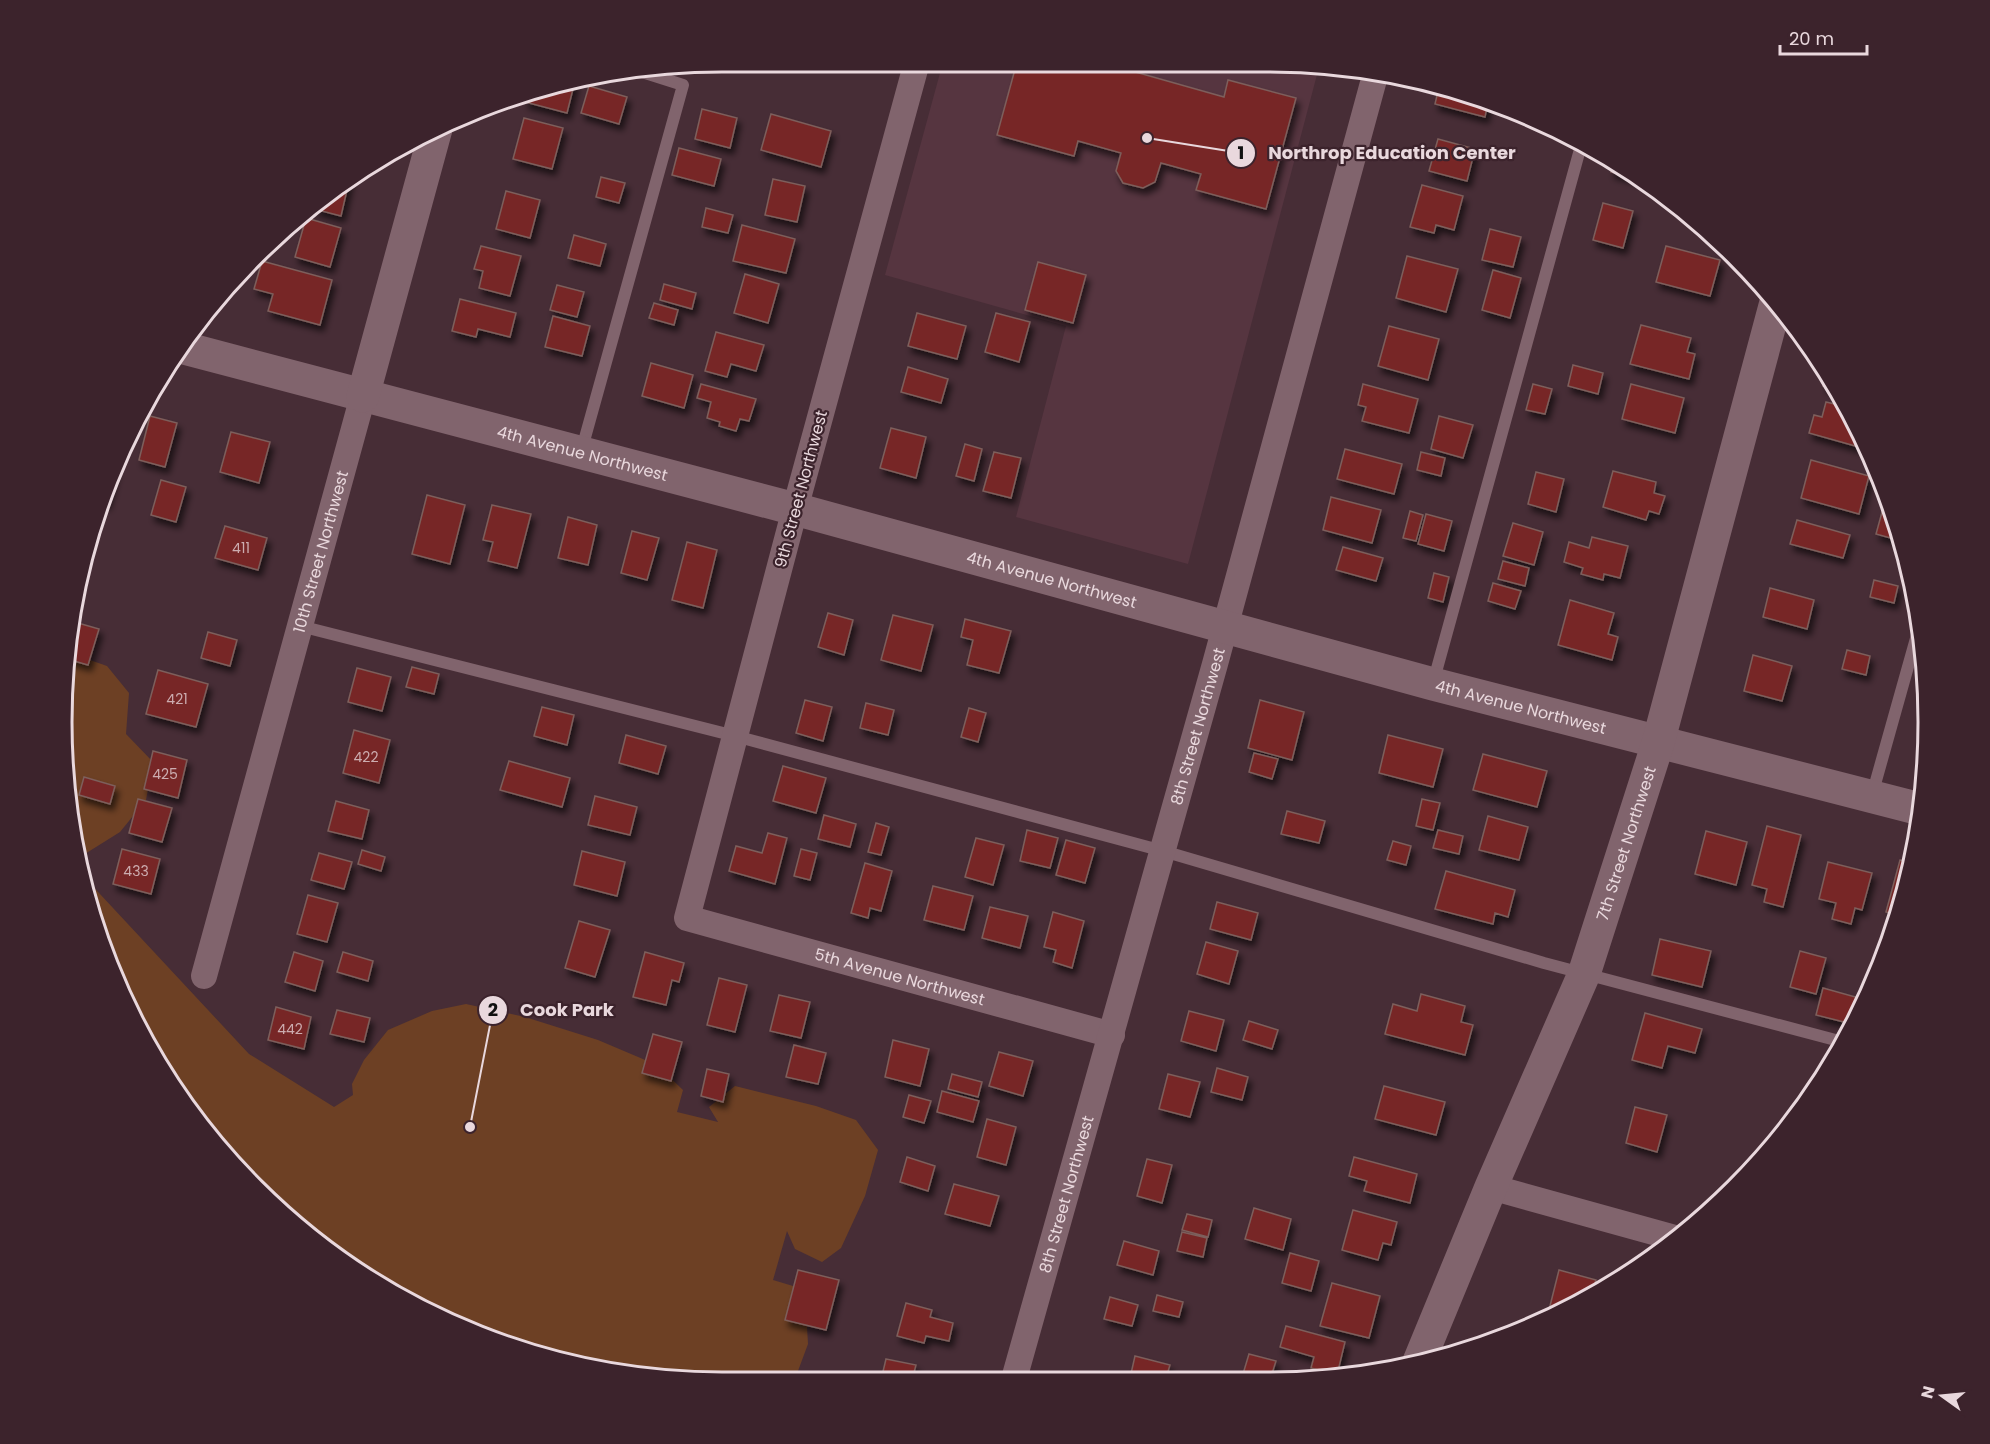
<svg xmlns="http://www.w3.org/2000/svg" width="1990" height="1444" font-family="Poppins,sans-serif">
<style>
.built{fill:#563540}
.green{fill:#6d4024}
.building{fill:#772726;stroke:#7d5e5b;stroke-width:1.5;filter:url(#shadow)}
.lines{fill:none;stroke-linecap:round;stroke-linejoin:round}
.lane{stroke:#81646d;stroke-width:12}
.street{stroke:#81646d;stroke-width:26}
.secondary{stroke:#81646d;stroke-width:33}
.labels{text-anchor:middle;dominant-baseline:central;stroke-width:4.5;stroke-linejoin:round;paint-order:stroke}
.number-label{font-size:14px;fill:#ccacaf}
.street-label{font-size:16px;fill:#e9d8dd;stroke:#3c232c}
.rim{fill:none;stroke:#e9d8dd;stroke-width:3}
.leader{fill:none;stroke:#e9d8dd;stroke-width:2}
.callout-dot{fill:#e9d8dd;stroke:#3c232c;stroke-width:2}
.mark-label{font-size:18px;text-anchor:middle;font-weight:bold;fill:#111}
.callout-label{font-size:18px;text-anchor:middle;font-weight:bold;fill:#e9d8dd;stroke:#3c232c;stroke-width:4.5;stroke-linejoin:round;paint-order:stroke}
</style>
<defs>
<filter id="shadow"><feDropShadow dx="3.5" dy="6" stdDeviation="3" flood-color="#0009"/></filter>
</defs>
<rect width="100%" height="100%" fill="#472d36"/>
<!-- built -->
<path class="built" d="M943,62H1268L1319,67L1188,564L1016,517L1066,326L885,275Z"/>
<!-- green -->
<path class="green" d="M67,652L107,666L129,693L126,734L153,762L146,800L120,832L80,857L67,809Z
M86,879L249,1054L334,1107L353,1095L352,1084L364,1060L388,1030L432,1011L466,1004L525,1017L598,1040L657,1065L683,1090L677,1112L718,1122L709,1107L735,1086L816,1106L856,1120L878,1150L865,1196L841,1248L822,1262L795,1249L787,1231L773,1280L793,1286L806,1309L808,1344L795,1379L679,1381L551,1360L430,1315L320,1246L225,1157L150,1053L112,975Z"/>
<!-- building -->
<path class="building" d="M1017,62H1100L1224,97L1228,80L1296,98L1266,209L1196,190L1201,174L1161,163L1155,182L1143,188L1123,183L1116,171L1121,153L1078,141L1074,156L997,135Z
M575,81L567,113L525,102L528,92L551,84Z
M589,86L627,97L619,124L581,113Z
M1439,87L1488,102L1485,117L1435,104Z
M702,109L737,118L730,148L695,139Z
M771,114L831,131L821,167L761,150Z
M524,118L563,128L552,169L513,159Z
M1438,139L1475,149L1467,181L1429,171Z
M679,148L721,159L714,186L672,175Z
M1614,161L1639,179L1611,172Z
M350,177L341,216L314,209Z
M601,177L625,183L619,203L596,197Z
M773,179L805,186L797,222L765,215Z
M1422,185L1463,196L1454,230L1436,225L1434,233L1410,227Z
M506,191L540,200L530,238L496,229Z
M1603,203L1633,211L1623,248L1593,240Z
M706,208L733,215L728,233L702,227Z
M306,218L341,228L330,267L295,257Z
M742,225L795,239L786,273L733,261Z
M1490,229L1521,237L1513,267L1482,260Z
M574,235L606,244L600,266L568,258Z
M481,246L521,256L510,296L479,288L483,271L474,269Z
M1666,246L1720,260L1710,296L1656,282Z
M1407,256L1458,269L1446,312L1396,298Z
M262,261L332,280L320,325L268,311L273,294L254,289Z
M1038,262L1086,275L1073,323L1025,310Z
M1493,270L1521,278L1510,318L1482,310Z
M745,274L779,284L768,323L734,313Z
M664,284L696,293L692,309L660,300Z
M557,285L584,292L577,317L550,310Z
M460,299L516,313L510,337L478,329L476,337L452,331Z
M654,303L678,310L674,325L649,318Z
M917,313L966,326L957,359L908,346Z
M996,313L1030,322L1019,362L985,352Z
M553,316L590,326L582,356L545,347Z
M1641,325L1691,338L1687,352L1695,354L1689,379L1630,364Z
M1389,326L1439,339L1428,380L1378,366Z
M716,332L764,345L756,371L731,364L727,377L705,371Z
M651,363L693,375L684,408L642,396Z
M1573,365L1603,373L1598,394L1568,386Z
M908,367L948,379L941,403L901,392Z
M1827,373L1839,391L1823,386Z
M701,384L756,399L749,421L740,419L736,431L719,426L720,422L707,418L711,402L697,398Z
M1363,384L1418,399L1409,433L1362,421L1366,407L1358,405Z
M1533,384L1552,389L1545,414L1526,410Z
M1631,384L1684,398L1675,433L1622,419Z
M1826,402L1847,407L1866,449L1809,433L1814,415L1822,417Z
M150,416L177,423L165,467L139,460Z
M1439,416L1473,425L1463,458L1431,449Z
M891,428L926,437L916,478L880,468Z
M231,432L270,442L259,483L220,472Z
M965,444L982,449L974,481L956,476Z
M1345,449L1402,464L1394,494L1337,479Z
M994,452L1021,458L1011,498L983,491Z
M1421,452L1445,458L1441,476L1417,470Z
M1811,460L1869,476L1859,514L1801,498Z
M113,469L115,470L106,504L100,502Z
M1613,471L1656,482L1654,493L1665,496L1659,514L1649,511L1646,520L1603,507Z
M1536,472L1564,479L1556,512L1528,504Z
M161,480L186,487L176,522L151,515Z
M427,495L465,505L450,564L412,554Z
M1331,497L1381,510L1372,543L1323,530Z
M492,505L531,514L517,568L488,561L493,542L483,540Z
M1884,505L1892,507L1894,510L1901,541L1876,534Z
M1410,511L1423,515L1416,541L1403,538Z
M1426,514L1452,521L1444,551L1418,544Z
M568,517L597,525L588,565L558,558Z
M1797,520L1850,535L1843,558L1790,544Z
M1513,523L1543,532L1534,565L1503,556Z
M225,526L267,538L258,570L215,558Z
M632,531L659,538L647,580L621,573Z
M1592,537L1628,546L1620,578L1604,574L1603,580L1581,574L1583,568L1564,562L1569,542L1589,548Z
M687,542L717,550L703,608L672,600Z
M1343,547L1383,558L1376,581L1336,570Z
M1503,561L1529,568L1525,586L1498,579Z
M1434,573L1449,577L1443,602L1428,598Z
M1874,580L1898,586L1894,603L1870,597Z
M1493,583L1521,591L1515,609L1488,601Z
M1770,588L1814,600L1807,629L1763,617Z
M1570,600L1614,613L1608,634L1618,637L1612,660L1558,645Z
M828,613L853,620L844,655L818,647Z
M893,615L933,625L921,671L881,660Z
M965,619L1011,631L999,673L967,665L973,640L961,637Z
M71,621L99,629L88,665L67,659V635Z
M208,632L237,640L230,666L201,658Z
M1847,650L1870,656L1866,675L1842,669Z
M1753,655L1792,666L1782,701L1744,691Z
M412,667L439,674L434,694L406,687Z
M357,668L391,677L382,711L348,702Z
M158,670L208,684L196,727L146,714Z
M805,700L832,707L823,741L796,733Z
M1260,700L1304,712L1292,760L1248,748Z
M866,703L894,710L888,735L860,728Z
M542,707L574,715L567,745L534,736Z
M969,708L986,713L978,742L961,737Z
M354,730L390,740L379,783L343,773Z
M626,735L666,746L658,774L619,763Z
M1388,735L1443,749L1433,787L1379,773Z
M153,751L187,760L178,798L144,789Z
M1254,753L1278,759L1272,779L1249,772Z
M1483,754L1547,771L1537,807L1473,790Z
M509,761L570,778L562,807L500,790Z
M783,766L826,778L816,813L773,801Z
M84,777L115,786L110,804L79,795Z
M595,796L637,807L630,835L588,825Z
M138,799L172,808L162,842L129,833Z
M1422,799L1440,803L1433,830L1416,826Z
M336,801L369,810L362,839L328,831Z
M1287,811L1325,821L1319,843L1281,834Z
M824,815L856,824L850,847L818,839Z
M1488,816L1528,827L1519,860L1479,850Z
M876,823L889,827L881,855L868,852Z
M1767,826L1801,835L1783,907L1764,902L1767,889L1752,885Z
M1027,830L1058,838L1050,868L1020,861Z
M1438,830L1463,836L1459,854L1433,848Z
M1706,831L1747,842L1736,885L1695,874Z
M768,833L787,838L775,884L729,871L736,846L762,853Z
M976,838L1004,845L993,885L965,877Z
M1066,840L1095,848L1085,883L1056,875Z
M1393,841L1411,846L1406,865L1387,860Z
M122,849L160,859L151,894L113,884Z
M801,849L817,853L810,880L794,876Z
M362,850L385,857L381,871L358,864Z
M582,851L625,862L617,896L574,885Z
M319,853L352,862L344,889L311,880Z
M1900,860L1911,862L1906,893L1898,915L1886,912Z
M1828,862L1872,873L1862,910L1855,908L1851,924L1832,919L1836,903L1819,899Z
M865,863L892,871L881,911L870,908L868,918L851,913Z
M1446,871L1515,890L1508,917L1495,913L1493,924L1435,909Z
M933,886L973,896L964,930L924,920Z
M308,895L338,903L327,942L297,934Z
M1217,902L1258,913L1251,940L1210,929Z
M990,907L1028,916L1020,948L982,938Z
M1053,912L1084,921L1072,968L1053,962L1056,950L1044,947Z
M579,921L610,930L595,977L565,968Z
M1660,939L1711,951L1702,987L1652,975Z
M1206,942L1238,951L1229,984L1197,974Z
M1800,951L1826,958L1816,994L1790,987Z
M294,952L323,961L315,991L285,982Z
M343,952L373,961L368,981L337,972Z
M645,952L684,963L679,982L672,980L666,1005L633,997Z
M719,978L747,985L735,1032L707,1025Z
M1823,988L1859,998L1852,1024L1816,1015Z
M1421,994L1465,1006L1461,1022L1473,1025L1465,1055L1385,1034L1393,1004L1417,1011Z
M779,995L810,1002L801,1038L770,1031Z
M276,1007L311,1017L304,1049L268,1040Z
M337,1010L370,1018L364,1042L330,1034Z
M1189,1011L1224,1020L1216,1051L1181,1041Z
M1645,1013L1702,1029L1695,1053L1668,1046L1662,1068L1632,1060Z
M1249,1021L1278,1030L1272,1049L1243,1040Z
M653,1034L682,1042L671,1081L642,1073Z
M893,1040L929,1049L920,1086L885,1077Z
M794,1045L826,1053L818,1084L786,1077Z
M999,1052L1033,1061L1023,1096L989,1086Z
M1217,1068L1248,1077L1242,1100L1211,1092Z
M707,1069L729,1074L723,1102L701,1096Z
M952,1074L982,1082L978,1097L948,1089Z
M1168,1074L1200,1082L1190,1117L1159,1109Z
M1384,1086L1445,1102L1436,1135L1375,1119Z
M942,1091L979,1101L973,1122L937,1112Z
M909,1095L931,1101L924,1123L903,1117Z
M1635,1107L1667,1115L1657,1152L1626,1143Z
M987,1119L1016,1127L1006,1165L977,1157Z
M907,1157L935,1166L928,1191L900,1182Z
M1354,1157L1417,1174L1410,1203L1364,1191L1367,1181L1349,1176Z
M1147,1159L1172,1165L1162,1203L1137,1196Z
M954,1184L999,1196L990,1226L945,1214Z
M1254,1208L1291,1219L1283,1250L1245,1239Z
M1353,1210L1397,1222L1391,1245L1383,1243L1378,1260L1342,1250Z
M1187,1214L1212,1220L1208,1237L1182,1230Z
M1182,1232L1207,1238L1203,1257L1177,1251Z
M1124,1241L1159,1251L1153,1275L1117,1265Z
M1290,1253L1319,1261L1311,1291L1282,1283Z
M798,1270L839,1280L826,1330L785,1320Z
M1559,1270L1596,1280L1594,1287L1599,1288L1562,1313L1549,1310Z
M1332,1283L1380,1296L1369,1338L1320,1326Z
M1157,1295L1183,1302L1179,1317L1153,1311Z
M1110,1297L1138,1305L1132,1326L1104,1319Z
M906,1303L932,1310L930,1317L953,1323L949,1341L926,1336L924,1343L897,1336Z
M1286,1326L1345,1342L1337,1375L1311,1368L1314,1357L1280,1347Z
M1249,1354L1276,1361L1271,1377H1255L1243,1374Z
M1135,1356L1170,1365L1166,1378H1130Z
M886,1359L916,1365L912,1380H881Z"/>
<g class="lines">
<!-- lane -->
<path class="lane" d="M581,452L683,85L642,72
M300,626L735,736L1163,851L1544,963L1843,1042
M1433,683L1582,142
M1872,795L1920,624"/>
<!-- street -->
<g class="street">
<path id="s1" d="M917,62L795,509L687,918L1112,1035"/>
<path id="s2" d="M204,976L363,396"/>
<path d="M1491,1187L1675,1238"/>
<path id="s3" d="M1014,1379L1215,664L1376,72"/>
</g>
<!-- secondary -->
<g class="secondary">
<path id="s4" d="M184,348L795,509L1433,684L1920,809"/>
<path d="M363,396L436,129"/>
<path id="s5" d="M1418,1364L1491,1187L1584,974L1658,743L1776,302"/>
</g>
</g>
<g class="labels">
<!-- number labels -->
<g class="number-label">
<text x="241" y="548">411</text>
<text x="177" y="699">421</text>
<text x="366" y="757">422</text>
<text x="165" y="774">425</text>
<text x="136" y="871">433</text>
<text x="290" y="1029">442</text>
</g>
<!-- street labels -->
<g class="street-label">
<text stroke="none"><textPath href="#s4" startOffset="412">4th Avenue Northwest</textPath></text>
<text transform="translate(801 489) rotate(-75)">9th Street Northwest</text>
<text stroke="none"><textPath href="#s2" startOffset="440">10th Street Northwest</textPath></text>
<text stroke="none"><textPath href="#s4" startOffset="898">4th Avenue Northwest</textPath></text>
<text stroke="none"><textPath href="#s4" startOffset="1384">4th Avenue Northwest</textPath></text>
<text stroke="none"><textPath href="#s3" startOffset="678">8th Street Northwest</textPath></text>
<text stroke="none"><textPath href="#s5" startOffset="561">7th Street Northwest</textPath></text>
<text stroke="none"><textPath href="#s1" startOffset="1107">5th Avenue Northwest</textPath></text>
<text stroke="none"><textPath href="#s3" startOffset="192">8th Street Northwest</textPath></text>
</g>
</g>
<!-- crop -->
<path d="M0 0H1990V1444H0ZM722 72H1268A650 650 0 0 1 1918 722V722A650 650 0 0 1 1268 1372H722A650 650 0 0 1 72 722V722A650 650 0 0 1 722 72Z" fill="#3c232c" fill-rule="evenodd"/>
<path class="rim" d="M722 72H1268A650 650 0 0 1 1918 722V722A650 650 0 0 1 1268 1372H722A650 650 0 0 1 72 722V722A650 650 0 0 1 722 72Z"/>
<!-- callouts -->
<path class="leader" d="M1147 138L1241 153M470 1127L493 1010"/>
<g class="callout-dot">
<circle cx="1147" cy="138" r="6"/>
<circle cx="470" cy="1127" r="6"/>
<circle cx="1241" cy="153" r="15"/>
<circle cx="493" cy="1010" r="15"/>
</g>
<g class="mark-label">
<text x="1241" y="159">1</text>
<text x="493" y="1016">2</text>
</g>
<g class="callout-label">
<text x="1392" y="159">Northrop Education Center</text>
<text x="567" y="1016">Cook Park</text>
</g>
<!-- north arrow -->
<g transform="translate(1942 1396) rotate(285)" stroke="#3c232c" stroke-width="4.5" paint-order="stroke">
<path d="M0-4.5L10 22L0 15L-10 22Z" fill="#e9d8dd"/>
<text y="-9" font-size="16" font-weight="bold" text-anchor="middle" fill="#e9d8dd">N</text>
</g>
<!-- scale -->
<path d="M1780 45v9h87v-9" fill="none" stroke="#e9d8dd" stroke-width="3"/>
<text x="1789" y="45" font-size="18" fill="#e9d8dd" stroke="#3c232c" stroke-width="4.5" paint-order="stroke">20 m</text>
</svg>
